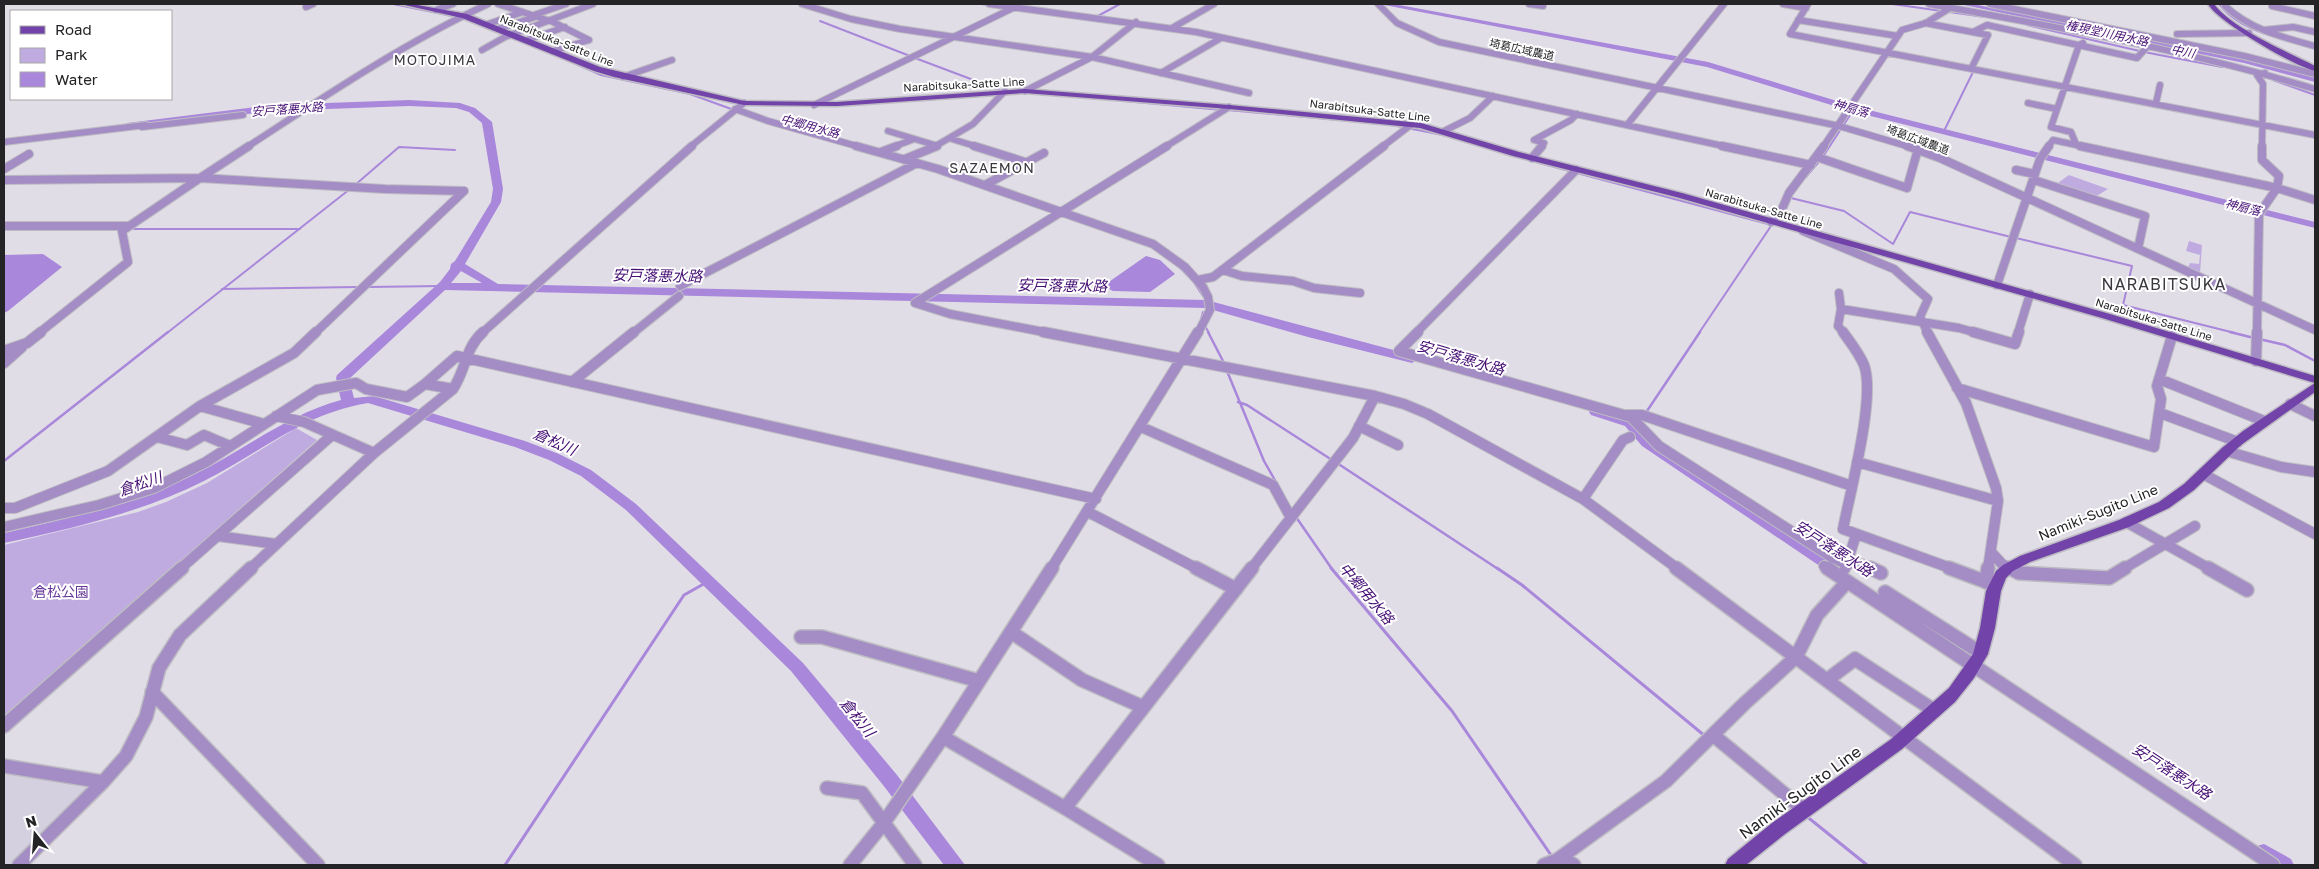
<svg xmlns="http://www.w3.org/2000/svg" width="2319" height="869" font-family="'Golos Text','Noto Sans JP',sans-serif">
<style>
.built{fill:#d5d0e0}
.green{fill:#c0abe1}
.water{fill:#a987da}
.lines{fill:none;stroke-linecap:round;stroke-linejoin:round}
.stream-far2{stroke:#a987da;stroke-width:2}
.stream-far1{stroke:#a987da;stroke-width:2.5}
.stream{stroke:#a987da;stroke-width:3}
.river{fill:#a987da;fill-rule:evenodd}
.minor-far3-casing{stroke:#bebcc3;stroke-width:8}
.minor-far2-casing{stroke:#bebcc3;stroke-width:10}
.minor-far1-casing{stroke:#bebcc3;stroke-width:12}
.minor-casing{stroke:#bebcc3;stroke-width:16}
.major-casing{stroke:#bebcc3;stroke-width:3}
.minor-far3{stroke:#a38dc4;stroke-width:6}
.minor-far2{stroke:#a38dc4;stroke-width:8}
.minor-far1{stroke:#a38dc4;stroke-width:10}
.minor{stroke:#a38dc4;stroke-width:13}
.major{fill:#7243a8;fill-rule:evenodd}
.labels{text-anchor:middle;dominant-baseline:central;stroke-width:4;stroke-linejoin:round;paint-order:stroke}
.far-street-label{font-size:11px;fill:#242326;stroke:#fff}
.far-water-label{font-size:12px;font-style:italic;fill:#450f74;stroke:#fff}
.far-quarter-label{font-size:14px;letter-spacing:1px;fill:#3b383f;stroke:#fff}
.street-label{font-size:14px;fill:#242326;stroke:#fff}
.park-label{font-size:14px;fill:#67399b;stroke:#fff}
.water-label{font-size:15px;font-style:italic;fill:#450f74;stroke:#fff}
.quarter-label{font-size:16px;letter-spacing:1px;fill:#3b383f;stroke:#fff}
.near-street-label{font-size:16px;fill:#242326;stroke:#fff}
</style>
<rect width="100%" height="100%" fill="#e0dde6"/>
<!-- built -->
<path class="built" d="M4,774L86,788L85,791L10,865H4Z"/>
<!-- green -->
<path class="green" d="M2069,175L2108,189L2095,197L2055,185Z
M2189,241L2202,245L2200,274L2188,268L2190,263L2199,264L2200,255L2186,251Z
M296,428L317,440L4,718V545L138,512L166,502L207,483Z"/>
<!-- water -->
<path class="water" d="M43,254L62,267L8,311L4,313V255Z
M1146,256L1160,260L1175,274L1150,292L1113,291L1103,286Z"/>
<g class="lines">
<!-- stream-far2 -->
<path class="stream-far2" d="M393,4L457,17
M981,4L989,5
M1892,4L1985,17
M2219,4C2232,21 2251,30 2272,36
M1096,17L1120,4
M820,21L910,56
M2027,25L2144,52L2222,67
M915,58L1000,90
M567,60L601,75L690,94L734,110
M2273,80L2315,95
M1125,101L1222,110
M1227,110L1351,121
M1392,125L1443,135
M1944,131L1974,70
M1532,161L1768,224
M1805,178L1822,158L1854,109
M355,185L399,147L455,150
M1791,198L1844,211L1893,244L1910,212L2011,237
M130,229H300
M2016,238L2132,266L2123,305L2235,333
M1180,268L1188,276
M1195,284L1203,296
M367,287L442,286
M222,289L359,287
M1201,319L1203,312
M1205,326L1209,333
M167,333L350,189
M1699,333L1773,223"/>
<!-- stream-far1 -->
<path class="stream-far1" d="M1208,332L1224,363
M2230,332L2254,338
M2259,339L2285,345L2315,361
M1227,371L1264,461L1276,482
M1238,402L1247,405L1332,460
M1645,414L1700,332
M4,461L168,332
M1337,463L1498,569
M1296,517L1332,569"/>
<!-- stream -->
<path class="stream" d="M1331,568L1452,711L1553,858
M1497,568L1522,585L1705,736
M1805,815L1867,865
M505,865L684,595L709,581"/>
<!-- river -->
<path class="river" d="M1379,4H1394L1708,62L1857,107L2315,222V228L1851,111L1707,67Z
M1959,4H1973L2244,58L2315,76V82L2244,63Z
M409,100L460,103L475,108L492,122L503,189L501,202L465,264L498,284L1206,300L1416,356L1418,359L1412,363L1308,337L1206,308L445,290L349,379L354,398L374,396L525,441L559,454L591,470L636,504L803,663L897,775L965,865H944L883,785L791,671L626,510L581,476L549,460L515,447L368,403C302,414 262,452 204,481C142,512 71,529 4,543V533C68,518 133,504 193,475C243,451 286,415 341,400L336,378L337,375L440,282L450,269L451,264L455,261L491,202L493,189L482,123L469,112L456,108L409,106L273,111L130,128L125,125L127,123L273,105ZM461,271L482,283H451Z
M1596,408L1635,420L1652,440L1845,567L1847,571L1845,575H1833L1642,446L1625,426L1591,415L1589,412L1591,409Z
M2264,844L2291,859L2294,865C2278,865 2262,868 2254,852L2257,846Z"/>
<defs>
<path id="minor-far3" d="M498,4L553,22L589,40
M802,4L851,19L900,29L1092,57L1136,22
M989,4L1196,32L1728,147
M1378,4L1397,23L1439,42L1839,126L1910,147
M1529,4L1543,6
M1783,4L1806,8
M1808,4L1790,34L2315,135
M1929,4C2059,27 2189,51 2315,89
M1990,4L2244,56L2315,74
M2225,6C2251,30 2282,37 2315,46
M2272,6L2315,16
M306,7L313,4
M436,10L453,4
M531,16L566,4
M1798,20L1898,36
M1925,23L1988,35L1972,67
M488,24L523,12
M1172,28L1214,4
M498,29L535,17
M2264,30L2293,27L2315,32
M1973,32L1987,25L2137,58L2147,47
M2177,34L2249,33
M527,40L565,27
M482,50L505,37L593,4
M553,51L589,40
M1161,73L1221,38
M623,77L672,60
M1025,91L1092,57L1249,93
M2028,103L2057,109
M2156,103L2160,85
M814,105L1015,7
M735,109L768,121L860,147
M1627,125L1724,4
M142,127L243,115
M888,131L938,146
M1444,131L1470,118L1493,96
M952,139L978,147
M4,142L146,125L142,127
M2076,144L2071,132L2051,127L2079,45L2083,43
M247,147C325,96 404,43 488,4
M690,147L744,103
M893,147L914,139
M934,147L973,124L1005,91
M1165,147L1229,107
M1382,147L1412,124
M1541,147L1544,143L1534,140L1571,120L1577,114
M1823,147L1902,30L1926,23L1950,8
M2048,147L2053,140L2086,147
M2262,147L2263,84L2257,75L2265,73"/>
<path id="minor-far2" d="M249,146L200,178L385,189L464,191
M856,146L938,169L1153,244L1185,267L1203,287L1208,297L1210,310L1198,333
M974,146L1025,162
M1722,146L1811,165
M1907,146L1940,158L2315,330
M2080,146L2277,188L2315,200
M881,152L897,146
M1817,157L1907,188L1918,149
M1532,158L1542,146
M905,159L937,146
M4,169L29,154
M2016,170L2035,174
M4,180L200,178L122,231L128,262L39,333
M2034,180L2145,216L2139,244L2136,248
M985,185L1044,153
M1771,222L1782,209L1789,193L1824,146
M4,226H128
M1803,231L1894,269L1928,299L1920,317L1928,333
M1223,270L1242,276L1293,281L1314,288L1360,293
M1198,280L1213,277L1384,146
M1997,285L2040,159L2049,146
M680,286L917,163
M1839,293L1841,309L1838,326L1844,333
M1841,309L1959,328L1977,333
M315,333L464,191
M482,333L692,146
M633,333L679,296
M1049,333L950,314L915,303L1167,146
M1416,333L1576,170
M2018,333L2030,294
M2257,333L2259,214L2277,188L2279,176L2262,160V146"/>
<path id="minor-far1" d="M1043,332L1375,396L1404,404L1428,414L1583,499L1678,569
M1418,332L1399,351L1631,417L1659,446L1833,558L1848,565
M1843,332C1850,342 1859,353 1864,365C1876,397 1850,492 1843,529L1953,569
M1927,332L1966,403L1996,488L1998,501L1988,569
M1973,332L2015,344L2019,332
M4,351L27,343L41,332
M2256,361L2257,332
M4,363L22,347
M2159,379L2264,421
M572,382L634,332
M1957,388L2154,447L2161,399L2157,386L2172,336
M453,389L425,384L457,356L1096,499
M2290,404L2315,416
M200,406L264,424
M2160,413L2238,442
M1627,415H1642L1852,486
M276,416L304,422L374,453
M1359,426L1398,445
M1141,427L1273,485L1291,518
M157,437L187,445L204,435L230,446
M2226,451L2281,467L2315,472
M1857,462L1998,501
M2203,474L2315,534
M1583,499L1623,440L1630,437
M4,508H15L108,471L200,406L294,353L316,332
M1088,512L1198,569
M2126,522L2210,569
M4,527L99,505L154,488L206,462L317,390L356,383L366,389L407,397L425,384
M218,536L276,544
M1991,552L2002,564L2012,569
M1849,559L1873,569
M1824,566L1829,569
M180,569L331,436
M250,569L374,453L453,389C466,370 465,348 483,332
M1051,569L1198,332
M1251,569L1353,438L1375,396
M1845,569L1856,535
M2123,569L2195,526"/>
<path id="minor" d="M1196,568L1236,589
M1676,568L2075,865
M1827,568L2273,865
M1870,568L1881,573
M1949,568L1992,584
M2010,568L2019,573L2109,578L2125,568
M2208,568L2247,590
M1986,582L1988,568
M1885,592L1981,653
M1011,632L1082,680L1143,707
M801,637H822L979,681
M1827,680L1855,659L1935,711
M152,692L318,865
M4,726L182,568
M1713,735L1804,810
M943,737L1052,568
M4,766L103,782
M827,788L862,793L915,865
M1561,857L1574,865
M19,865L103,782L126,756L146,717L159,668L180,635L251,568
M850,865L883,824L943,737L1065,808
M1158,865L1065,808L1252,568
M1544,865L1557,860L1666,781L1745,703L1796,657L1817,615L1847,582"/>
<path id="major" d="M400,4H412L467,14L600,67L744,101L837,102L1025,89L1229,105L1421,123L1519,152L1682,193L2110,314L2315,376V392L2241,445L2194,490L2169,508L2129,527L2030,562L2013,571L2006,578L2001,591L1995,628L1988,654L1974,678L1955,702L1902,749L1785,834L1746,865H1725L1728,859L1772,823L1890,740L1949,688L1973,654L1980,628L1986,591L1996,571L2003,565L2020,556L2119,520L2159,502L2184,484L2222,448L2243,431L2315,383L2102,318L1676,197L1513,156L1420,128L1229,109L1025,93L837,106L744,105L614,77L594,71L462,18Z
M2208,4H2214C2231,28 2288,52 2315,66V71C2294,66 2218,22 2208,4Z"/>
</defs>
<!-- minor-far3 casing -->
<use href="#minor-far3" class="minor-far3-casing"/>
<!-- minor-far2 casing -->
<use href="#minor-far2" class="minor-far2-casing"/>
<!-- minor-far1 casing -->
<use href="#minor-far1" class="minor-far1-casing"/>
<!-- minor casing -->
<use href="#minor" class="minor-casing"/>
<!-- major casing -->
<use href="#major" class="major-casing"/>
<!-- minor-far3 -->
<use href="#minor-far3" class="minor-far3"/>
<!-- minor-far2 -->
<use href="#minor-far2" class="minor-far2"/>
<!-- minor-far1 -->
<use href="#minor-far1" class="minor-far1"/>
<!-- minor -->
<use href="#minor" class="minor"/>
<!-- major -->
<use href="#major" class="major"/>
</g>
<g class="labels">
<!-- far-street labels -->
<g class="far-street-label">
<text transform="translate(557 40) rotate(22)">Narabitsuka-Satte Line</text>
<text transform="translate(1522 49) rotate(12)">埼葛広域農道</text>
<text transform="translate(964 84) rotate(-3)">Narabitsuka-Satte Line</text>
<text transform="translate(1370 110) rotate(7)">Narabitsuka-Satte Line</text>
<text transform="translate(1918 139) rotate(20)">埼葛広域農道</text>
<text transform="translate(1764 208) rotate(16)">Narabitsuka-Satte Line</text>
<text transform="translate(2154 319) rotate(17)">Narabitsuka-Satte Line</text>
</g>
<!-- far-water labels -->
<g class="far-water-label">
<text transform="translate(2107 33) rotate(12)">権現堂川用水路</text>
<text transform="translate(2183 51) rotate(12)">中川</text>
<text transform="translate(1851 108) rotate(16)">神扇落</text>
<text transform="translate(287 109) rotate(-4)">安戸落悪水路</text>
<text transform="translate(810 126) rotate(15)">中郷用水路</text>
<text transform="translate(2243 207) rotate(14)">神扇落</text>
</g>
<!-- far-quarter labels -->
<g class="far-quarter-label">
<text x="435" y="59">MOTOJIMA</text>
<text x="992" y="167">SAZAEMON</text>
</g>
<!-- street labels -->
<g class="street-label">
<text transform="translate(2098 512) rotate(-22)">Namiki-Sugito Line</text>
</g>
<!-- park labels -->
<g class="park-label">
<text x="61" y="591">倉松公園</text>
</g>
<!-- water labels -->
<g class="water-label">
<text transform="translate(657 275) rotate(1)">安戸落悪水路</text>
<text transform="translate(1062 285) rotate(1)">安戸落悪水路</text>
<text transform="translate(1461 357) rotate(16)">安戸落悪水路</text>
<text transform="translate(555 441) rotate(24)">倉松川</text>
<text transform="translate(140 483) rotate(-19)">倉松川</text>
<text transform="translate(1834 548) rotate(33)">安戸落悪水路</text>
<text transform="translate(1367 593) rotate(50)">中郷用水路</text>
<text transform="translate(858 717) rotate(51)">倉松川</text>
<text transform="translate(2172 771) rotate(33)">安戸落悪水路</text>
</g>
<!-- quarter labels -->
<g class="quarter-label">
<text x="2164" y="284">NARABITSUKA</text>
</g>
<!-- near-street labels -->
<g class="near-street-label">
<text transform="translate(1800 792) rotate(-36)">Namiki-Sugito Line</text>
</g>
</g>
<!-- border -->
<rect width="2319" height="869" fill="none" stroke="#242326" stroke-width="10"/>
<!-- legend -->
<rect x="10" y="10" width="162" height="90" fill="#ffffff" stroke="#a7a7a8"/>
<rect x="20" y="26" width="25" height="8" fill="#7243a8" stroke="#a7a7a8"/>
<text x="55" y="35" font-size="15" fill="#242326">Road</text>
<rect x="20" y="48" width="25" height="15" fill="#c0abe1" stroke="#a7a7a8"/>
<text x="55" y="60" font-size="15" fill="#242326">Park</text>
<rect x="20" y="72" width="25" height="15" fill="#a987da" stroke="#a7a7a8"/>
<text x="55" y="85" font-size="15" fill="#242326">Water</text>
<!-- north arrow -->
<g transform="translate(35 834) rotate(343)" stroke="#ffffff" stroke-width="4" paint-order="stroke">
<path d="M0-4L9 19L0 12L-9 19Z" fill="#242326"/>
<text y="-8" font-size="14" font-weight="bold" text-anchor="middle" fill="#242326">N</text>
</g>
</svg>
